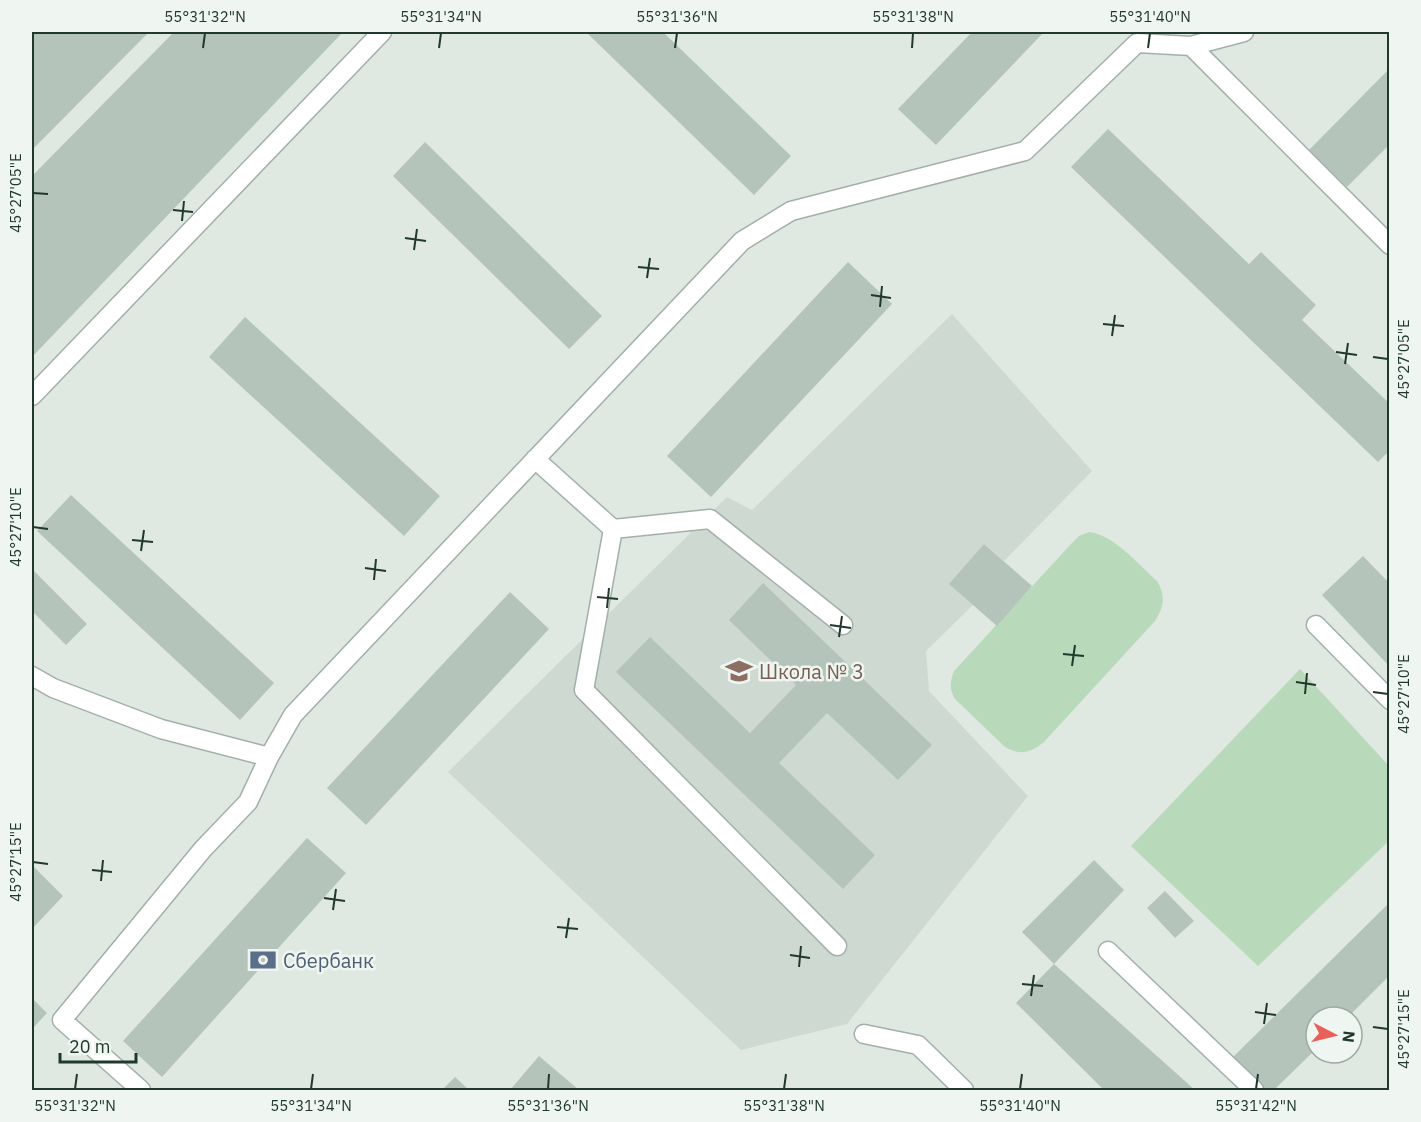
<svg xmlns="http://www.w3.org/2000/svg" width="1421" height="1122" font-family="'IBM Plex Sans',sans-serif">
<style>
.built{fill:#cdd9d1}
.green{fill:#b8daba}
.building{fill:#b4c4bb}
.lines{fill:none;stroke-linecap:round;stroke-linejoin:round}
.minor-casing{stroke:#a2b0a8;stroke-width:21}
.minor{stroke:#fff;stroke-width:18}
.ticks{fill:none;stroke:#21382d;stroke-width:2}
.labels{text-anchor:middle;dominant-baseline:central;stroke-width:5;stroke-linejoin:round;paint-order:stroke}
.education-label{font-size:20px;fill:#785e54;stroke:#eff6f1;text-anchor:start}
.service-label{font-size:20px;fill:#4e5e75;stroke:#eff6f1;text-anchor:start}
.neatline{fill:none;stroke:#21382d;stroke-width:2}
.ticks-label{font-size:15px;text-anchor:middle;fill:#21382d}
</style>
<rect width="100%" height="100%" fill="#dfe9e2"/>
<!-- built -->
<path class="built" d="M952,314L1092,471L1004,561L984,544L973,605L926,651L929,691L1028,796L847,1024L741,1050L448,772L727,497L752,510Z"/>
<!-- green -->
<path class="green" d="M1089,532C1113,534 1139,565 1157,581C1166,596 1164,607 1155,621L1044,742C1030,753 1021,756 1005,747L955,699C949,689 950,682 954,671L1071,544L1079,536Z
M1300,669L1389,766V841L1258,966L1131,846Z"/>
<!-- building -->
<path class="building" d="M32,32H149L32,150Z
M174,32H343L32,357V176Z
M586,32H663L791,156L754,195Z
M972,32H1044L936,145L898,109Z
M1390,68V144L1347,187L1309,150Z
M1108,129L1249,264L1261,252L1316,305L1302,320L1390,404V450L1378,462L1071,167Z
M425,142L602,316L569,349L393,176Z
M848,262L892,304L711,497L667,456Z
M245,317L440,496L404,536L209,357Z
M71,495L274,683L240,720L37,531Z
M984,544L1032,586L997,626L949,584Z
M1363,556L1390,584V667L1322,595Z
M32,569L87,624L66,645L32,611Z
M763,583L932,745L898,780L827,713L779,763L875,855L843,889L616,672L650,637L750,733L796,685L729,620Z
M510,592L549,629L366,825L327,788Z
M307,838L346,873L162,1077L123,1041Z
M1094,860L1124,890L1054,964L1022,932Z
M32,865L63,896L32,929Z
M1165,891L1194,921L1175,938L1147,908Z
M1390,902V975L1348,1017H1316V1049L1274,1090H1263L1231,1059Z
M1054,964L1195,1090H1104L1016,1003Z
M32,998L47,1013L32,1029Z
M539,1056L579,1090H510Z
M455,1077L469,1090H442Z"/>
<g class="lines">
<defs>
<path id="minor" d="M1191,46L1390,245
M32,396L382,32
M535,459L613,529L584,690L837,946
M613,529L710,519L843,625
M1316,625L1390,700
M32,676L53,688L161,729L269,757
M1108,951L1254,1090
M864,1034L918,1045L964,1090
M141,1090L62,1020L203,849L248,802L269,757L293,715L742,241L791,211L1025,151L1137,43L1191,46L1244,32"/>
</defs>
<!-- minor casing -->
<use href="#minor" class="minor-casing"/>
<!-- minor -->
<use href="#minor" class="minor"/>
</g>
<!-- ticks -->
<path class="ticks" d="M203,48L205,33M439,48L441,33M675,48L677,33M912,48L913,33M1148,48L1150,33M33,193L48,194M173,210L193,212M182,221L184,201M405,238L426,241M414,250L417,229M638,267L659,269M647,278L650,258M871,295L891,298M880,307L882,286M1103,324L1124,326M1112,336L1115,315M1336,352L1357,355M1373,357L1388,359M1345,364L1348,343M33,527L48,529M132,540L153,542M141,551L144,530M365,568L386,571M374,580L376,559M597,597L618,599M607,608L609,588M830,625L851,628M839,637L842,616M1063,654L1084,656M1072,666L1075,645M1296,682L1316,685M1373,692L1388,694M1305,694L1307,673M33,862L48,864M92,870L112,872M101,881L103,860M324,898L345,901M333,910L336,889M557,927L578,929M566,938L569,918M790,955L810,958M799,967L801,946M1022,984L1043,986M1031,996L1034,975M1255,1012L1276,1015M1264,1024L1267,1003M1373,1027L1388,1029M75,1089L77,1074M311,1089L313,1074M548,1089L549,1074M784,1089L786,1074M1020,1089L1022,1074M1256,1089L1258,1074"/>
<!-- icons -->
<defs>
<symbol id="school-bare" viewBox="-9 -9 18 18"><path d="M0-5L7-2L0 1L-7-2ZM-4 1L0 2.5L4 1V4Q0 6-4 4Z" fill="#8d6e63" stroke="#eff6f1" stroke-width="2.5" paint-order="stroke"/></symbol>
<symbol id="bank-bare" viewBox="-9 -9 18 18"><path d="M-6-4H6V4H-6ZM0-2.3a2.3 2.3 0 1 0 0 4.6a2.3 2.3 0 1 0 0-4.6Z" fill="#5c6f8a" stroke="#eff6f1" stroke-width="2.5" paint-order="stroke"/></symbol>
</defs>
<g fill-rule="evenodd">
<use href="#school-bare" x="720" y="652" width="38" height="38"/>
<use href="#bank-bare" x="244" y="941" width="38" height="38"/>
</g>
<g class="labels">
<!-- education labels -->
<g class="education-label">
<text x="759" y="671">Школа № 3</text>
</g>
<!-- service labels -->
<g class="service-label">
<text x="283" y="960">Сбербанк</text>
</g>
</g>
<!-- border -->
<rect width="1421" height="1122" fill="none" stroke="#eff6f1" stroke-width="66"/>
<!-- north arrow -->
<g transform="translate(1334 1035) rotate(97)"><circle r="28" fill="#eff6f1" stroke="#9daaa3" stroke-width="1.5"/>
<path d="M0-4.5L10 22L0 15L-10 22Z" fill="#eb5f5b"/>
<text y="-9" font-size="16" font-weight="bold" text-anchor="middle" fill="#21382d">N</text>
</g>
<!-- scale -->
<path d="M60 1053v9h76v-9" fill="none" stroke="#21382d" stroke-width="3"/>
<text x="69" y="1053" font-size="18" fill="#21382d" stroke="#eff6f1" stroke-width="4.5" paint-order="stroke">20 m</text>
<rect x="33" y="33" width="1355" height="1056" class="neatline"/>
<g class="ticks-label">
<text x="205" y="22">55°31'32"N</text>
<text x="441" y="22">55°31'34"N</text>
<text x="677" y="22">55°31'36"N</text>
<text x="913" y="22">55°31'38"N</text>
<text x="1150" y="22">55°31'40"N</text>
<text transform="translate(16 193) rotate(-90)" y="5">45°27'05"E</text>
<text transform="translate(1404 359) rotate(-90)" y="5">45°27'05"E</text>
<text transform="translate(16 527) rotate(-90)" y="5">45°27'10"E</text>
<text transform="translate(1404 694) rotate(-90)" y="5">45°27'10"E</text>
<text transform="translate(16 862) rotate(-90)" y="5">45°27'15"E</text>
<text transform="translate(1404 1029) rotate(-90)" y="5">45°27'15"E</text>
<text x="75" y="1111">55°31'32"N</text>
<text x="311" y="1111">55°31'34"N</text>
<text x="548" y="1111">55°31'36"N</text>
<text x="784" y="1111">55°31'38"N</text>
<text x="1020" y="1111">55°31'40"N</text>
<text x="1256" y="1111">55°31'42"N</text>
</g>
</svg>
